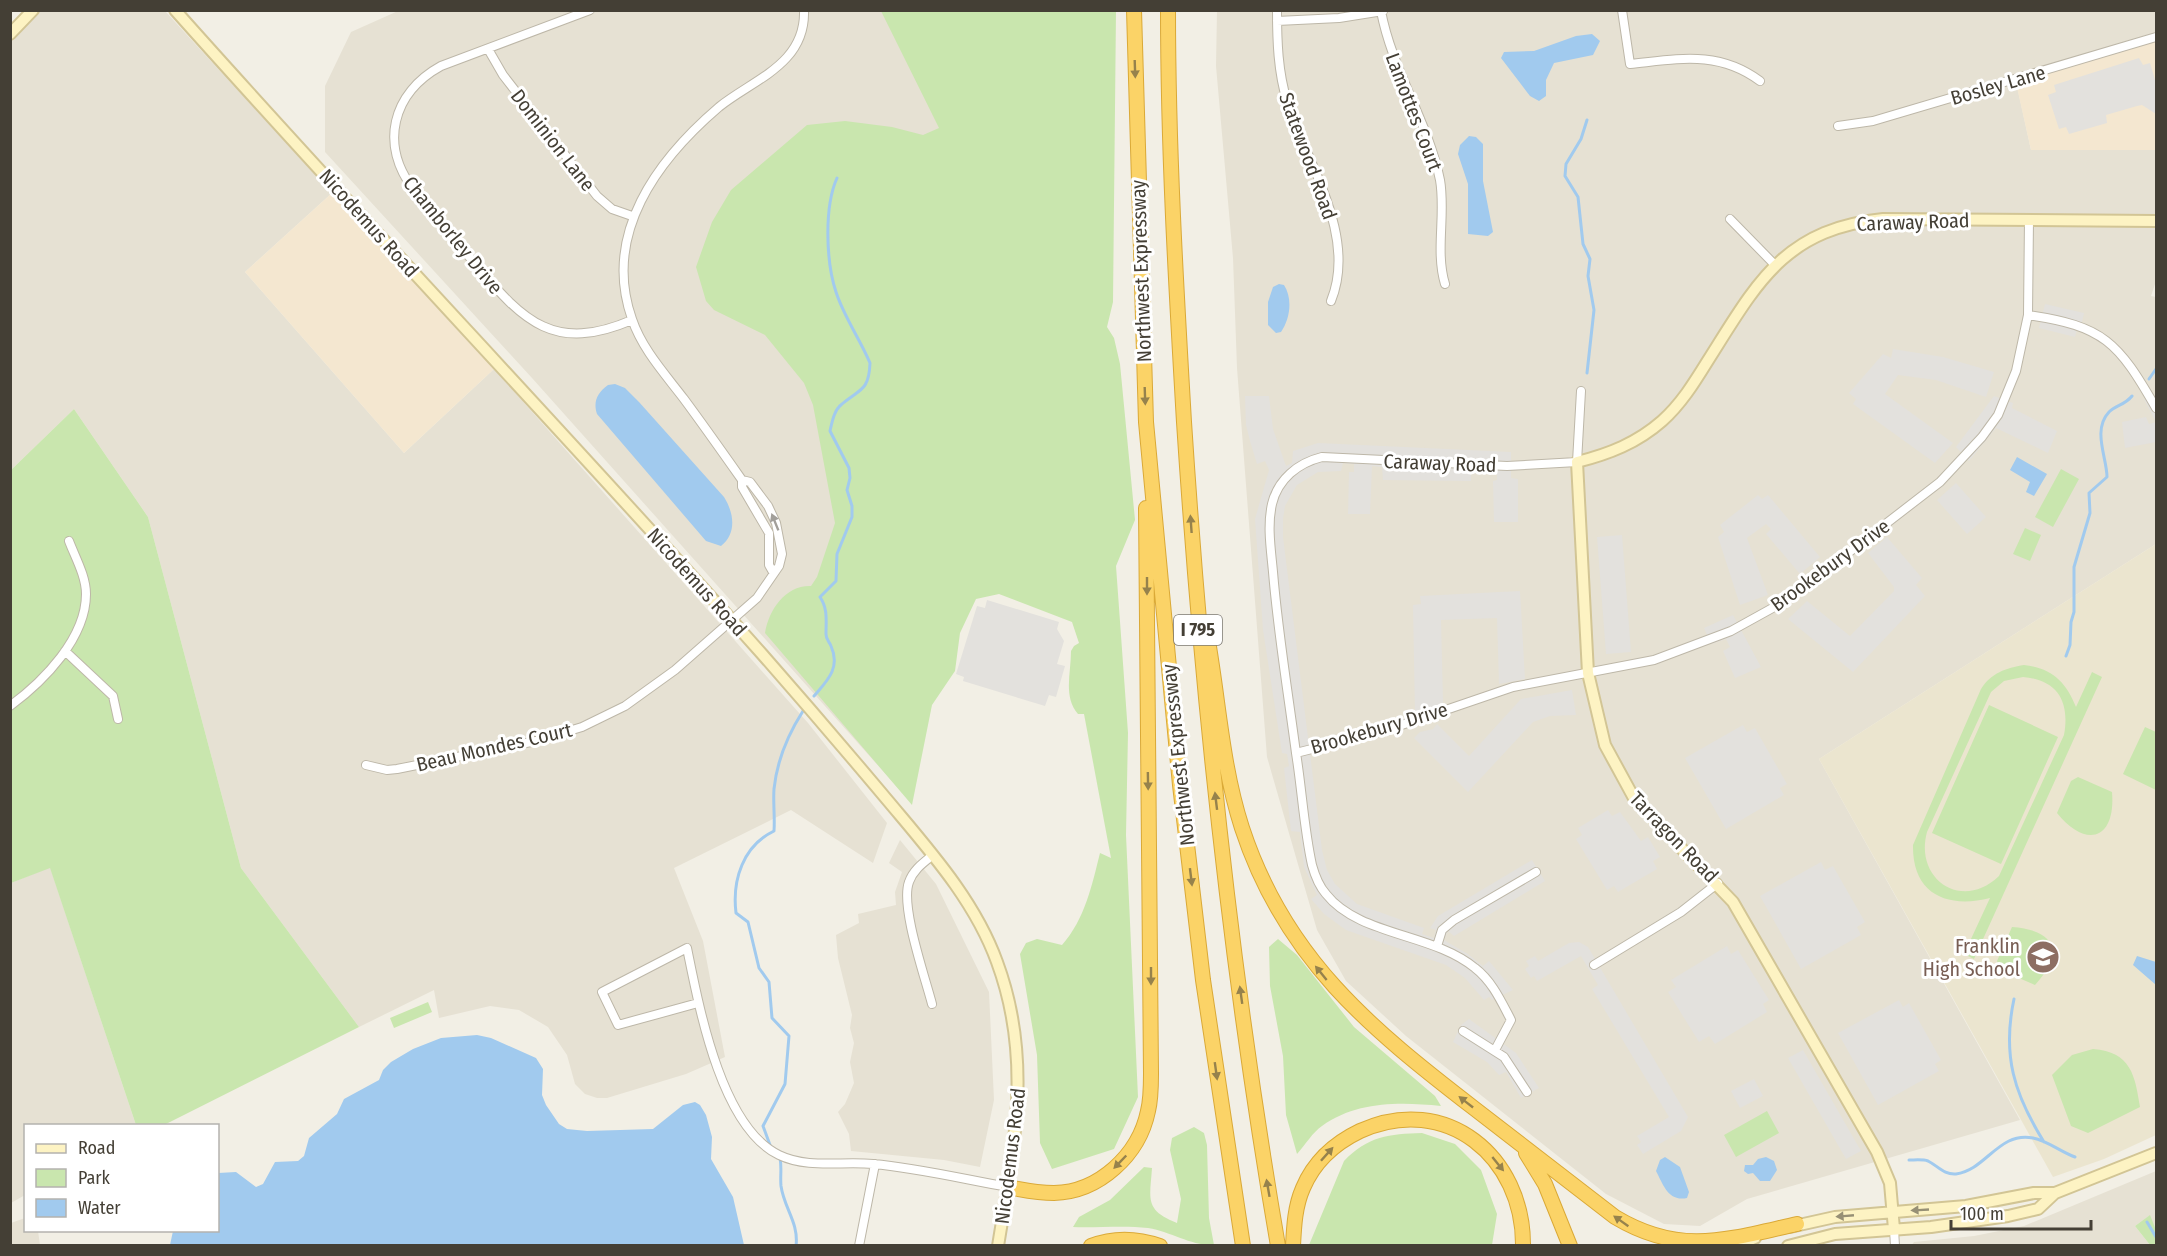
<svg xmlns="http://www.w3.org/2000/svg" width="2167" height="1256" font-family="'Fira Sans Condensed',sans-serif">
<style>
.residential{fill:#e6e1d3}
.commercial{fill:#f4e7d0}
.education{fill:#ebe5cf}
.green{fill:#c9e6ae;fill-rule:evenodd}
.parking{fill:#e3e1dd}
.water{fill:#a1caee}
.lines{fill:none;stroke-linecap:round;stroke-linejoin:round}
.stream{stroke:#a1caee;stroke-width:3}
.street-casing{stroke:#bdb7a8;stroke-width:10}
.secondary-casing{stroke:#d2c595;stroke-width:14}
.highway-casing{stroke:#daa937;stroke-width:16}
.street{stroke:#fff;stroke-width:8}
.secondary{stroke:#fdf3c3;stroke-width:10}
.highway{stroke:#fbd367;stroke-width:14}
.oneway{fill:#96824c}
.oneway2{fill:#a29f9a}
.oneway3{fill:#979075}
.labels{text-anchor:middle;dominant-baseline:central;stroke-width:6;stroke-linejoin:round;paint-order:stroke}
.shield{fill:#fff;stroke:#7c7972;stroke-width:1.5}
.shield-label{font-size:18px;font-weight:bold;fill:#443f35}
.street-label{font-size:20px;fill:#443f35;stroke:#fff}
.education-label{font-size:20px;fill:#785e54;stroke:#fff;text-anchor:end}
</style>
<rect width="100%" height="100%" fill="#f2efe5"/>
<!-- residential -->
<path class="residential" d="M39,11H165L332,193L245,272L404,453L494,369L808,723L887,823L873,863L791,810L674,868L703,941L725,1057L686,1074L607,1098H597L585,1094L575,1084L567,1055L548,1027L519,1010L490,1006L439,1018L434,990L359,1027L241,868L148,517L74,409L11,470V40Z
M398,11H994L899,789L532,378L325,152V86L351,32Z
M1217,11H2156V32L2015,77L2031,150H2156V281L2151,296L2156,297V544L1819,759L2020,1120L1747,1199L1700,1226L1664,1224L1606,1194L1406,1036L1346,981L1317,930L1267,757L1237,368L1233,258L1216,66Z
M900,840L936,884L989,992L994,1100L980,1167L944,1160L851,1151L849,1134L838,1112L845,1104L854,1083L850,1062L854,1043L850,1028L852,1015L838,958L836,935L859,923L858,914L896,905L895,892L902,872L889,863Z
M50,867L136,1125L26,1126L25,1195L11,1203V883Z
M2156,1171V1230L2149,1216L2135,1226L2150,1245L1911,1246L1914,1242L1974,1236L2024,1226Z
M25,1218L26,1230L38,1231L40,1245H11V1223Z"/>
<!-- commercial -->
<path class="commercial" d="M2156,39V150H2031L2016,83Z
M332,193L494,369L404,453L245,272Z"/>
<!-- education -->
<path class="education" d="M2156,544V1135L2104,1159L2053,1177L1819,759Z"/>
<!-- green -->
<path class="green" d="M969,11H1116L1113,302L1107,327L1114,338L1120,364L1135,520L1116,566L1128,733L1126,835L1138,1097L1114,1149L1052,1169L1040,1143L1037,1055L1020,954L1026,943L1037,939L1062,945C1085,919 1092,885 1100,853L1111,858L1084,714H1078C1063,696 1071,674 1071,651L1074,646L1079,643L1072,622L999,594L976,599L960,633L955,671L932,705L912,805L765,633C769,609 786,585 811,586L817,577L835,523L813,405L804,383L765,335L714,310L706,301L696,267L712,222L731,190L807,125L845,121L892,127L923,135L939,128L881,11Z
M74,409L148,517L241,868L359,1027L164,1125H136L50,868L11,883V470Z
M2061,469L2079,479L2053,527L2035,517Z
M2025,528L2041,535L2030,561L2013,554Z
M2024,665C2052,668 2066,682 2076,707L2092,672L2102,677L1974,959L1964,954L1990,898C1947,909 1912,894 1913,845L1981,689C1991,673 2006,668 2024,665ZM2023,677C2058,680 2070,702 2064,735L1999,876C1962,912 1914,879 1927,832L1991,692L2004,681Z
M1989,705L2058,737L2001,864L1932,833Z
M2145,727L2156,732V790L2123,774Z
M2078,777L2112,792C2116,840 2086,849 2057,813L2071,781Z
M2012,927C2055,930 2065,952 2035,985L2000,970L1997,961Z
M1278,939L1297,955L1354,1027L1435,1096L1441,1106C1400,1102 1357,1101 1322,1126C1313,1132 1305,1145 1297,1154L1286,1115L1283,1056L1270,986L1269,947Z
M428,1002L432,1012L394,1028L390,1018Z
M2093,1049C2131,1052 2135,1075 2140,1107L2088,1133L2071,1126L2052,1075L2072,1055Z
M1767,1111L1779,1133L1736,1157L1724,1135Z
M1194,1127L1204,1133L1207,1145L1209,1218L1214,1245C1191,1246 1172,1232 1148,1228C1124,1225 1097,1228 1073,1227L1079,1217L1110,1200L1144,1167L1152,1168C1150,1199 1144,1210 1177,1223L1181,1199L1170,1150L1172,1138Z
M1422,1133L1455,1144L1481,1170L1497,1214L1492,1245H1309L1344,1161C1368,1136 1389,1134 1422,1133Z
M2150,1215L2156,1230V1245H2150L2135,1226Z"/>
<!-- parking -->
<path class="parking" d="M2139,58L2143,65L2150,63L2156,83V114L2142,105L2137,106L2106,115L2107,123L2069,134L2066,127L2059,129L2048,95L2056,92L2054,85Z
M2045,304L2084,313L2080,330H2077L2075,337L2039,328Z
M1893,349L1943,357L1994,372L1986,397L1936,380L1898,375L1885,394L1953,443L1935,463L1853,404L1856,399L1849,393L1883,354L1891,358Z
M1245,396H1269L1273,429L1286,466L1292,463L1293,451L1318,443L1511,452V478L1518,479V522H1494L1493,481L1497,480V474L1471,473V481L1383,480L1382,467L1372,466L1370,514H1348L1349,472H1354V464L1343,463L1341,471L1318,472L1297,485L1285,506L1283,519V537L1322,850L1327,870L1335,884L1357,904L1424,928L1422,934L1434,938L1436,930L1430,928L1438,916L1532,860L1545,881L1454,936L1448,931L1444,940L1468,954L1483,966L1489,961L1513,990L1492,1000L1489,997L1484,1000L1465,978L1446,965L1346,930L1324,914L1311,899L1317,895L1304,867L1300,832L1291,831L1284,768L1289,766L1287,754L1282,753L1263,630L1255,519L1269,470L1265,461L1257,464L1250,441L1246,425Z
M1994,396L2013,403L2012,408L2057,431L2048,453L1996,428L1969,461L1956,447Z
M2156,396V442L2125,448L2122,422L2146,417L2149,424L2156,422L2144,399Z
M1956,483L1986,517L1967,534L1937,500Z
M1758,495L1762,499L1768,495L1820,557L1800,574L1766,534L1771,529L1766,524L1747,538L1768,595L1740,605L1718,537L1724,532L1720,525Z
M1622,535L1631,652L1606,654L1597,537Z
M1887,537L1922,578L1916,585L1925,596L1853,672L1788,619L1807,601L1850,636L1894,591V587L1868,553Z
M1520,591L1525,679L1499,684L1497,618L1441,620L1443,703L1415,715L1413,605L1421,604L1420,596Z
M987,600L1059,622L1057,629L1064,641L1057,664L1065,666L1056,697L1049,695L1045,706L963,681L964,677L956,674L977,606L985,608Z
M1733,615L1761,667L1735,678L1723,651L1730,647L1726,639L1711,644L1704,628Z
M1572,690L1576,715L1550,716L1533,722L1468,792L1414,738L1420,732L1433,729L1437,724L1469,756L1521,699Z
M1743,725L1747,732L1755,728L1787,784L1780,788L1784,795L1726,829L1685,758Z
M1608,810L1612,816L1620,812L1641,841L1648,837L1660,857L1653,861L1657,869L1618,892L1614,886L1607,890L1576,839L1582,835L1578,828Z
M1821,862L1825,870L1833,866L1865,922L1857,927L1861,935L1801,969L1760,896Z
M1579,942L1588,947L1688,1117L1681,1131L1643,1154L1637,1145L1641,1142L1637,1136L1669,1117L1592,989L1598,985L1581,956L1537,981L1534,976L1531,978L1525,969L1529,966L1526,961L1535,956L1538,961L1569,943Z
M1727,946L1731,954L1738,950L1769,1000L1763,1004L1767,1012L1715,1044L1709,1036L1699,1042L1668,992L1676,987L1671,980Z
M1899,1000L1903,1007L1909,1003L1941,1060L1935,1064L1939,1071L1878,1105L1838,1033Z
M1469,1019L1516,1053L1539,1088L1521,1098L1506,1072L1499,1075L1487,1062L1453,1042L1461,1025Z
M1803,1050L1861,1151L1846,1159L1788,1058Z
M1754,1079L1763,1096L1740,1108L1731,1091Z"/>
<!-- water -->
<path class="water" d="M1592,34L1600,41L1593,55L1554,63L1546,80V96L1539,101L1530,96L1501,58L1504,52L1534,51L1576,36Z
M1469,136L1476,137L1483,144V181L1493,232L1488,236L1468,234V184L1458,154L1460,145Z
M1279,284L1284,285C1293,299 1290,319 1281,332L1276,333L1268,325V302L1273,287Z
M615,384L625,388L639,402L724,497C734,513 737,533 721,546L706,541L597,414C593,402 597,393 608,385Z
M2017,457L2047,474L2034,496L2026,492L2030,482L2010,470Z
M2137,956L2156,962V985L2133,965Z
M477,1035L491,1038L536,1058L543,1069L542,1095L546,1105L559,1124L567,1129L587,1131L653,1129L683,1105L695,1102L700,1105L706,1115L712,1137L711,1159L733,1197L744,1245H170L173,1231L218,1230V1173L236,1172L256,1187L263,1184L275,1162L298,1161L304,1156L309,1138L337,1114L344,1099L379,1080L383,1070L391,1062L413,1049L441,1038Z
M1665,1157L1680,1167L1689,1192L1687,1198C1668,1202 1663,1184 1656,1171L1660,1160Z
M1766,1157L1774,1161L1777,1170L1770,1181H1760L1753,1173L1748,1174L1744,1171L1745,1165H1753L1758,1159Z"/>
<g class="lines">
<!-- stream -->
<path class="stream" d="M1587,373L1594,310L1588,276L1590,259L1583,244L1578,197L1565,176L1566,164L1581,139L1587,120
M2149,379L2156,369
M2066,656L2070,645L2071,622L2074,612V567L2090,513L2089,493L2107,477C2107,458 2092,430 2109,412C2116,405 2125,405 2132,396
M814,696C827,681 841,668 831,646C829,641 826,640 826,634C826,620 828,609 820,597L836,581L837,554L852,517V506L847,490L850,478L849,468L830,431C832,422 834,410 842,404C859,389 869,392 870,363C860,339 844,317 836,292C826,262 824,207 837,178
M2014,999C2002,1055 2014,1094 2044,1142
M770,1145L763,1126L785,1084L789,1036L772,1018L769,982L759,968L748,922L736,913C732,880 743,846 774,831C775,817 773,803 774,789C777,760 787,736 803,711
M780,1158C782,1168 780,1176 781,1186C784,1208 799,1223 796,1246
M1909,1160C1915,1160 1923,1159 1928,1161C1938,1166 1944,1175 1956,1174C1986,1170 1999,1131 2033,1138C2048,1141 2061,1152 2075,1157
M2147,1222L2156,1237"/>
<defs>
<path id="street" d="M590,10L441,66C392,93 379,145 414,190C435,215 455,240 476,265C524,322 555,353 632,320
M1277,10C1277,41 1278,72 1287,101C1306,162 1358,235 1331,301
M1622,10L1630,64C1679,59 1718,50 1760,81
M1381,11C1392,70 1428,121 1440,180C1446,214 1435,251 1445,284
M1277,21L1339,18L1383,11
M488,49L503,75L597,196L612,209L632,216
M1838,126L1873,121L2156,37
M1730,219L1775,265
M2028,315C2104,326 2118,342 2156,408
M773,572L769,565V533L742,487V480C723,453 704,426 684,399C665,374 642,349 632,319C602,234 657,160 719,107C754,79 806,64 804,10
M65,651L113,696L118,719
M10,706C44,681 86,638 86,594C86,576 75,557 69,541
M1296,753L1387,730L1513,687L1654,660L1731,631L1787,600L1940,482L1982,437L1998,415L2016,371L2028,315L2029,219
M366,765L387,770L397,769L536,741L582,727L625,706L675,670L757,598L779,566L782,554L776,523L768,506L750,482L742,480
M1437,946L1442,930L1454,920L1536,872
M1594,965L1681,912L1718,883
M698,1003L618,1025L602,992L687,948C699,1007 721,1127 779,1155C808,1169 841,1161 873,1164C918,1168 963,1179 1008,1187
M932,1004C925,977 900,906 909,882C913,870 923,863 933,855
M1463,1031L1504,1057L1527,1092
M1495,1050L1511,1020C1501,1001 1492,981 1475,968C1433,933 1359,936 1326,894C1319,886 1315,876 1312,865C1304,829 1302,790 1296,753C1288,692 1278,633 1273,572C1271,550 1267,526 1272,504C1278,479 1298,463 1322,457L1507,466L1577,462L1581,391
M1894,1229L1895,1246
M859,1246L875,1164"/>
<path id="secondary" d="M175,10C368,227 569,437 762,654C805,703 847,752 889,802C930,851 975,901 997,962C1033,1059 1014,1147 998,1246
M10,34L33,10
M1790,1227L1835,1217L1966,1206L2034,1193H2055L2156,1153
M1894,1229L1890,1183L1877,1152L1733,902L1635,800L1605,745L1588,673L1577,462C1609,454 1637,443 1662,421C1681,404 1694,383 1707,362C1756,285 1783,229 1883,219L2156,221
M1736,1246L1755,1238
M1788,1246L1835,1234L1931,1227L2008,1216L2038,1209L2055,1193"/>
<path id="highway" d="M1134,10L1146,422L1180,785L1203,980L1243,1246
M1168,10C1168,148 1176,285 1184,422C1202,698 1231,973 1278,1246
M1208,641C1219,704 1222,766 1242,828C1285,959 1370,1028 1475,1109C1522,1145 1568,1181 1615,1217C1680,1256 1726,1240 1797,1224
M1526,1153L1545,1184L1570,1246
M1008,1187C1023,1190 1038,1193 1054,1193C1099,1192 1139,1155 1148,1111C1151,1099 1151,1087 1151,1074L1146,508
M1091,1246C1114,1237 1137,1238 1160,1246
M1293,1246C1294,1226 1295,1206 1303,1188C1314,1162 1335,1143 1360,1131C1446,1092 1524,1157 1523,1246"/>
</defs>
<!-- street casing -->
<use href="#street" class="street-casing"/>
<!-- secondary casing -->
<use href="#secondary" class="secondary-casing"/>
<!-- highway casing -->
<use href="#highway" class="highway-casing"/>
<!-- street -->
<use href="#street" class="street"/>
<!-- secondary -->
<use href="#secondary" class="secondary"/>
<!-- highway -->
<use href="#highway" class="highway"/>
</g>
<!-- one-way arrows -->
<defs><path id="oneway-solid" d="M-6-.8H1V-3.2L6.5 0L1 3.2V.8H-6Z" transform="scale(1.5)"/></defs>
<g class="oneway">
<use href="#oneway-solid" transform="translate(1135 69) rotate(88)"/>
<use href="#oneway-solid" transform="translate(1145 396) rotate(88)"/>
<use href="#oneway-solid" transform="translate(1191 524) rotate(-94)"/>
<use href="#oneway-solid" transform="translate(1147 586) rotate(90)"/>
<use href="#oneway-solid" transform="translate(1148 781) rotate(89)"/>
<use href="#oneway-solid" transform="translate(1216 801) rotate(-97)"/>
<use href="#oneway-solid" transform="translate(1191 877) rotate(83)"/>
<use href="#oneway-solid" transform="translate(1321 973) rotate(-129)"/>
<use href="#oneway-solid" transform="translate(1151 976) rotate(90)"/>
<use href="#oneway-solid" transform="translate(1241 995) rotate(-98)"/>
<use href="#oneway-solid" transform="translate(1216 1071) rotate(82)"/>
<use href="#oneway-solid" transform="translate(1466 1102) rotate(-142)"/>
<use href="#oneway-solid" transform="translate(1327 1154) rotate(-48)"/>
<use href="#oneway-solid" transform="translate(1120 1162) rotate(134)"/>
<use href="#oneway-solid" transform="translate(1498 1164) rotate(51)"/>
<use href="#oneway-solid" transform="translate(1268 1188) rotate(-100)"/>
<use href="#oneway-solid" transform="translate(1621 1221) rotate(-145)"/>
</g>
<use class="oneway2" href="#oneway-solid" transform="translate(775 522) rotate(-112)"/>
<g class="oneway3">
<use href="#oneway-solid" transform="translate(1920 1210) rotate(177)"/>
<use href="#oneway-solid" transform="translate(1845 1216) rotate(175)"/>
</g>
<!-- icons -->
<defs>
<symbol id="school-disc" viewBox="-11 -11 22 22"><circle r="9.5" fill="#8d6e63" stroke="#fff"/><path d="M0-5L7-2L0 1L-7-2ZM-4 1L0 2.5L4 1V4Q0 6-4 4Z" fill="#fff"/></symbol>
</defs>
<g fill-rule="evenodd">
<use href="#school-disc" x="2024" y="938" width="38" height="38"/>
</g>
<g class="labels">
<!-- shield labels -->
<rect class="shield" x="1174" y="615" width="48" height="30" rx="4.5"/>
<g class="shield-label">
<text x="1198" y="630">I 795</text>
</g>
<!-- street labels -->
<g class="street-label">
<text transform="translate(1998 85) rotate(-16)">Bosley Lane</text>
<text transform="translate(1414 112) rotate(69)">Lamottes Court</text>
<text transform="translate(553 140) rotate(52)">Dominion Lane</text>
<text transform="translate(1308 156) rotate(70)">Statewood Road</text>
<text transform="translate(1913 222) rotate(-2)">Caraway Road</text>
<text transform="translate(369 223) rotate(48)">Nicodemus Road</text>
<text transform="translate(453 235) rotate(51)">Chamborley Drive</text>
<text transform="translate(1141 271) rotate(-92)">Northwest Expressway</text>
<text transform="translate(1440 463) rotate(2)">Caraway Road</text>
<text transform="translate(1830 565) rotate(-36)">Brookebury Drive</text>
<text transform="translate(697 582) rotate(48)">Nicodemus Road</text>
<text transform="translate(1379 728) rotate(-16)">Brookebury Drive</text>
<text transform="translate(494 747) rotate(-13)">Beau Mondes Court</text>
<text transform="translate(1178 755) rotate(-96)">Northwest Expressway</text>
<text transform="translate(1674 837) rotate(46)">Tarragon Road</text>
<text transform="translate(1010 1156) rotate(-83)">Nicodemus Road</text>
</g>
<!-- education labels -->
<g class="education-label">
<text x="2020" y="946">Franklin<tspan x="2020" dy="23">High School</tspan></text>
</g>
</g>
<!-- border -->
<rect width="2167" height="1256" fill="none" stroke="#443f35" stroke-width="24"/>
<!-- legend -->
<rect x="24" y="1124" width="195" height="108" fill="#ffffff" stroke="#b4b2ae" stroke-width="1.5"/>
<rect x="36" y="1144" width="30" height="9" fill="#fdf3c3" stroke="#b4b2ae" stroke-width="1.5"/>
<text x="78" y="1154" font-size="18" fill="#443f35">Road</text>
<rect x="36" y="1169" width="30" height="18" fill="#c9e6ae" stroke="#b4b2ae" stroke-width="1.5"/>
<text x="78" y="1184" font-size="18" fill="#443f35">Park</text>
<rect x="36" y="1199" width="30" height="18" fill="#a1caee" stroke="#b4b2ae" stroke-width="1.5"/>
<text x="78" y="1214" font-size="18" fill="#443f35">Water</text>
<!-- scale -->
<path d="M1951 1220v9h140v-9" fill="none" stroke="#443f35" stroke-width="3"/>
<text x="1960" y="1220" font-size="18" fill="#443f35" stroke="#ffffff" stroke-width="4.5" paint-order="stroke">100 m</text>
</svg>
